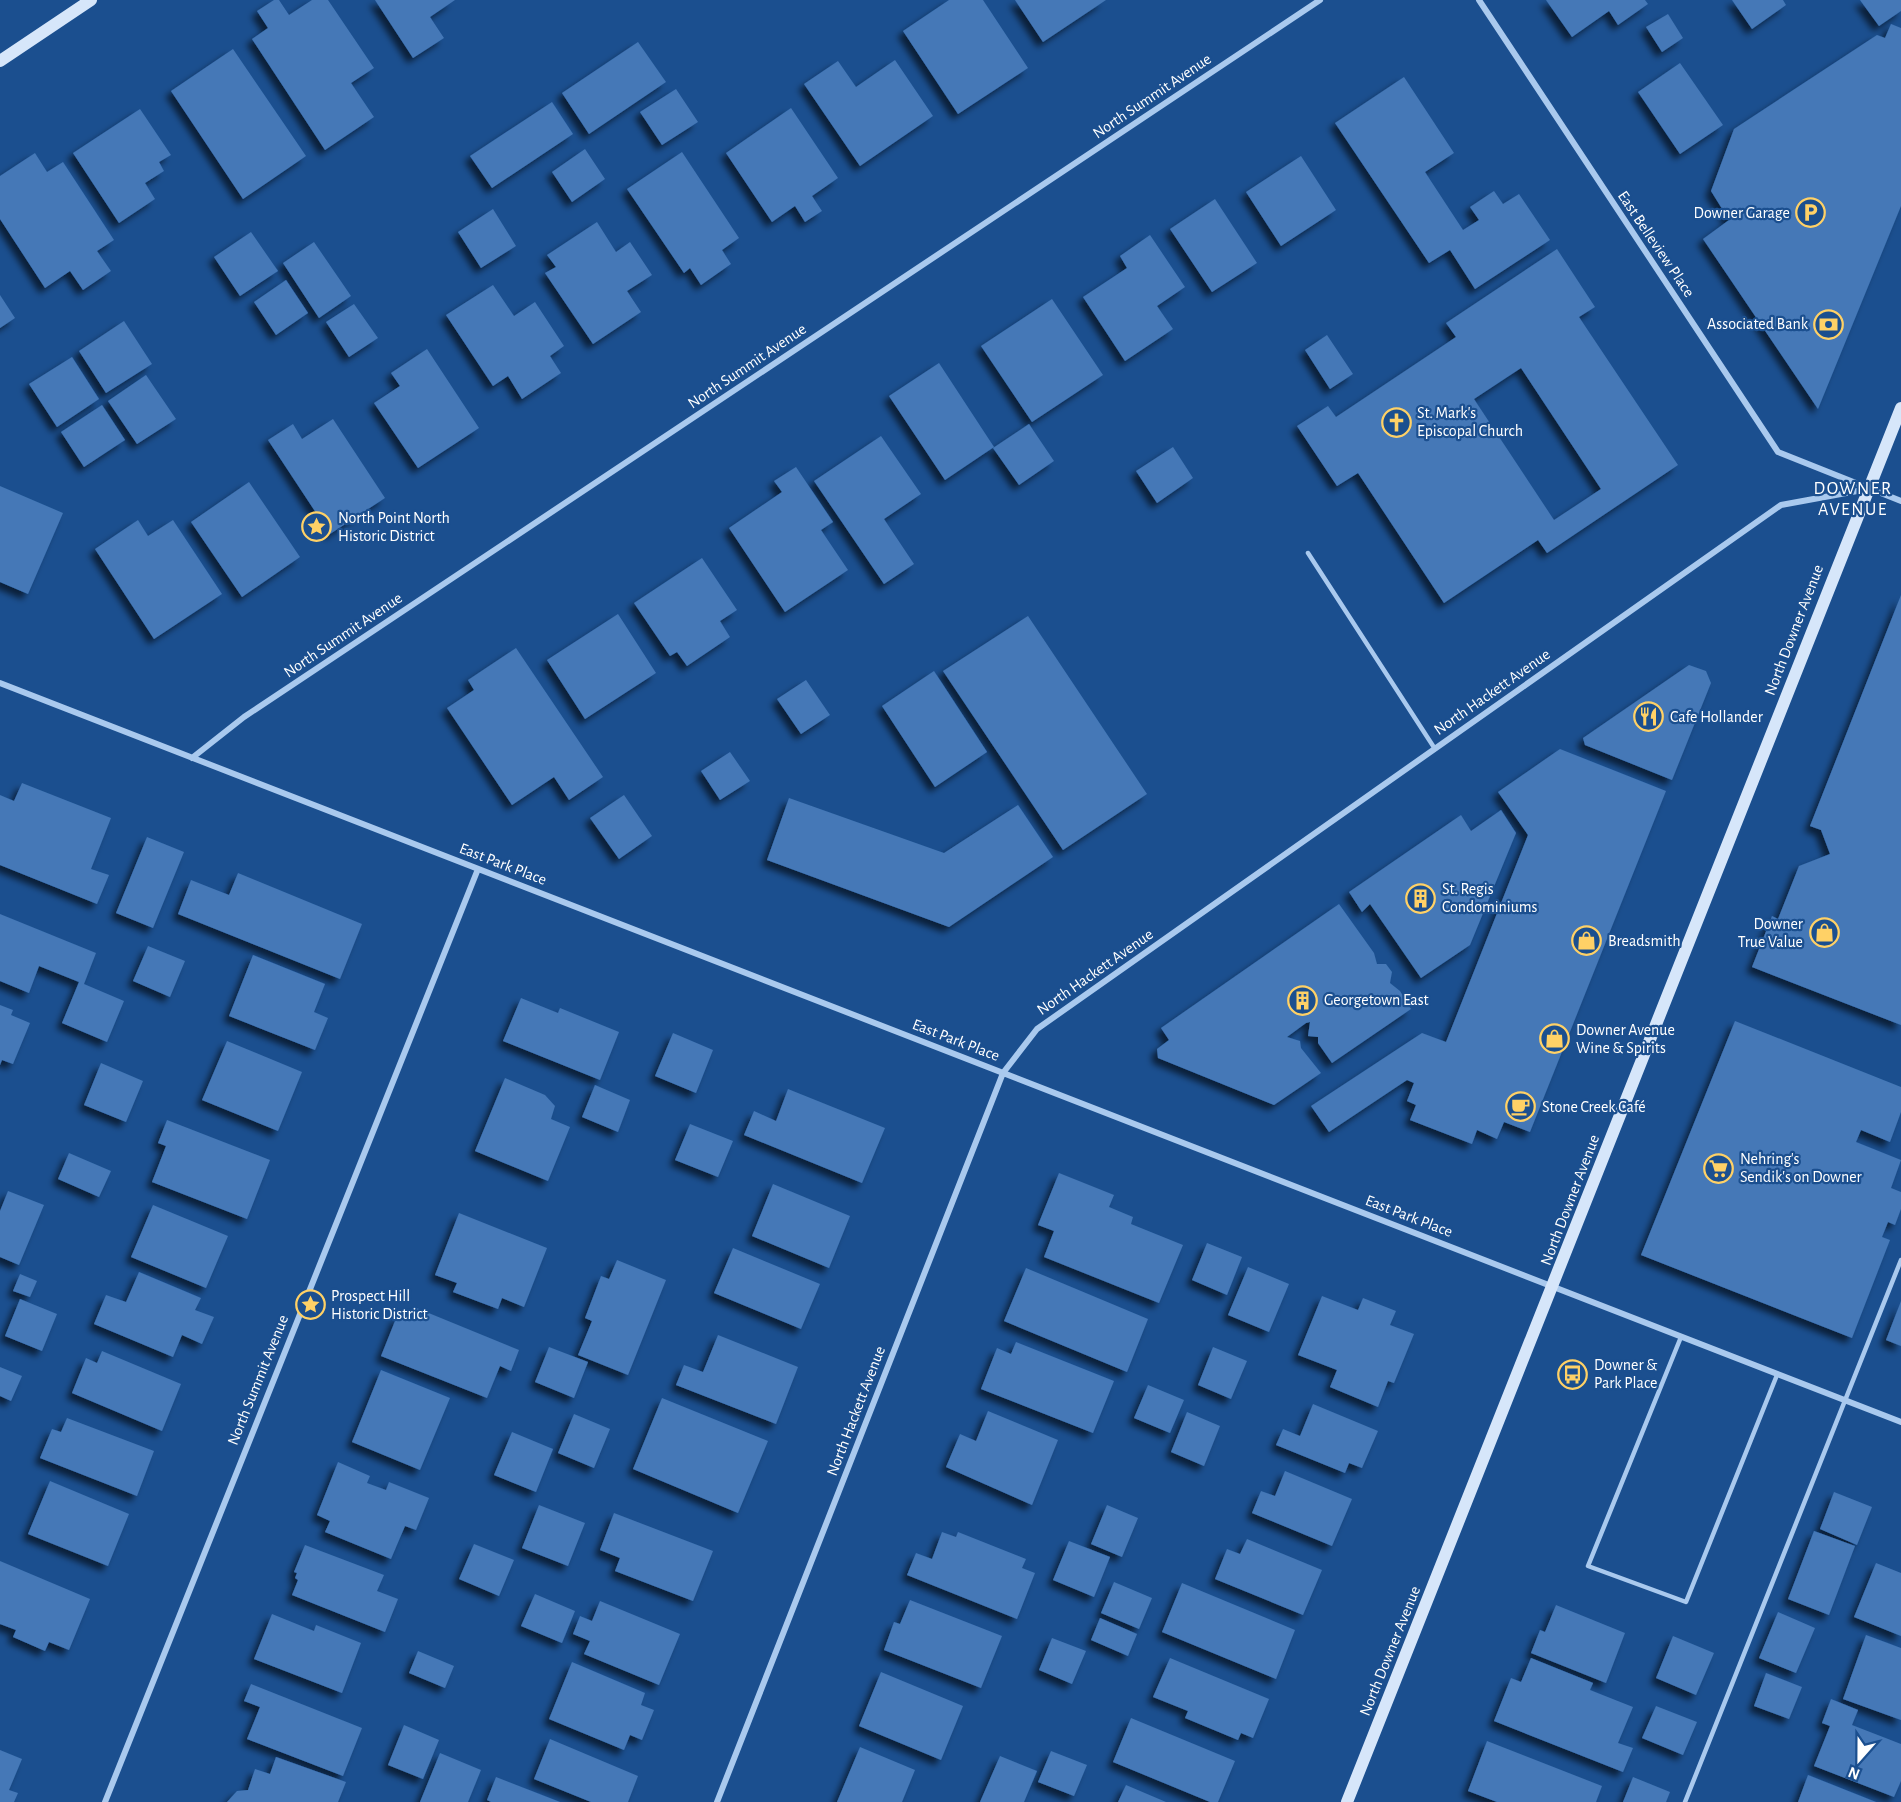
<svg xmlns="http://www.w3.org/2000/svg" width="1901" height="1802" font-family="'Alegreya Sans',sans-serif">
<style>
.building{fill:#4478b7;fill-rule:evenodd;filter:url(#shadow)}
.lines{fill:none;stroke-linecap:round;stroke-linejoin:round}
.lane{stroke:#a9c9ee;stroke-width:4.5}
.street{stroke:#a9c9ee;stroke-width:6}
.secondary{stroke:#d6e6fa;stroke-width:12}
.labels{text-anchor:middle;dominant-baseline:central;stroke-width:4.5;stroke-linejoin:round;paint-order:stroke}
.street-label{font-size:16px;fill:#fff;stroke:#1b4f8f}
.poi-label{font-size:16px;fill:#fff;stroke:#1b4f8f;text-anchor:start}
.neighbourhood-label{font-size:18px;letter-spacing:1.5px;fill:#fff;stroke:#1b4f8f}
</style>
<defs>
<filter id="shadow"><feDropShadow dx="-5.5" dy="5.5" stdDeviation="3" flood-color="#0009"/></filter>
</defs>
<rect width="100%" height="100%" fill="#1b4f8f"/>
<!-- building -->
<path class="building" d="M274,0H279L289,15L312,0H328L374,68L351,83L374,117L325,150L252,39L268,28L257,11Z
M375,0H455L430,17L444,38L413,58Z
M949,0H983L1028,68L958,114L903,31Z
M1015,0H1106L1043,42Z
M1546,0H1645L1648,4L1618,25L1609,11L1572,37Z
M1732,0H1783L1786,5L1752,29Z
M1860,0H1901V11L1879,26Z
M1668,14L1683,38L1662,52L1646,27Z
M1891,24L1901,28V206L1818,409L1703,239L1729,220L1711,191L1734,129L1877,35L1885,38Z
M638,42L666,82L589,134L562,93Z
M233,49L306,156L243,199L171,91Z
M895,60L933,116L860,166L804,84L838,61L856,87Z
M1680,63L1723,125L1680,154L1638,92Z
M1404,77L1454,153L1425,172L1463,230L1479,220L1470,207L1494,191L1503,204L1519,194L1550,240L1475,289L1450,250L1429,263L1335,123Z
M676,89L698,122L662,145L640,112Z
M552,102L573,134L492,188L470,156Z
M791,108L838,178L812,196L822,211L805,222L795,206L772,222L726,153Z
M140,109L171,155L159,162L164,171L145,183L155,199L119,223L73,153Z
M585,149L605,179L572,202L552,172Z
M682,152L739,238L722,250L731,264L701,285L690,268L684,273L627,189Z
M35,153L47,172L63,162L114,240L97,251L111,271L83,290L70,271L45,288L0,219V176Z
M1301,156L1336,210L1281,246L1246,192Z
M1215,199L1257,263L1212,292L1170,229Z
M493,209L516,246L481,268L458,232Z
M597,222L616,252L630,242L652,275L627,291L641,312L593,344L545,273L556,267L547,255Z
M251,232L278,271L240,296L214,257Z
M1150,235L1185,287L1157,306L1173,329L1125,361L1083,297L1127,268L1120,256Z
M314,242L351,296L319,318L283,263Z
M1557,249L1595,307L1579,317L1678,465L1547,553L1538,540L1444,603L1358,473L1337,486L1297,426L1328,406L1336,417L1456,337L1446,323ZM1521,368L1601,489L1554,520L1474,399Z
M286,280L308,313L276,335L254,302Z
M493,285L514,316L535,302L564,346L550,356L561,373L522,399L508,376L493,386L446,315Z
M0,295L15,318L0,328Z
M1052,299L1103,375L1032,422L981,346Z
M354,304L378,338L349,357L326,322Z
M124,321L152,364L106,393L79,351Z
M1327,335L1353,374L1330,389L1305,350Z
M427,349L479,428L418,468L374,403L400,386L391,373Z
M72,357L99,399L57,427L29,384Z
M939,363L994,447L945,480L889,396Z
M146,375L176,419L137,444L108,401Z
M102,405L125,440L84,467L61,432Z
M333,419L385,498L330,534L268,440L293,424L302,439Z
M1029,424L1054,461L1019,485L993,448Z
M881,436L921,494L884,519L914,564L884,584L814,481Z
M1173,447L1193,478L1157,503L1136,471Z
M796,467L833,522L821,530L848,570L785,612L729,528L782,492L774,481Z
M249,482L300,557L242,597L191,522Z
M0,486L63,513L28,594L0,582Z
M138,520L148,536L173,520L222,594L154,639L95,549Z
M702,558L737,610L720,621L730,637L687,666L677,652L670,656L634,603Z
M1901,595V1025L1752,967L1772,916L1778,919L1799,866L1830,854L1821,830L1810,826Z
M618,614L656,673L585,719L547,660Z
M1028,616L1147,794L1063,850L943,671Z
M516,648L603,777L569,800L554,777L512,805L447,708L474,690L468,680Z
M1689,665L1706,671L1711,683L1672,780L1585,745L1583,738Z
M934,671L987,752L935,787L882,706Z
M806,680L830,715L801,734L777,699Z
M1560,749L1666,791L1530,1132L1504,1122L1497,1139L1477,1130L1472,1144L1410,1120L1416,1105L1407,1101L1414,1083L1407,1080L1329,1132L1311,1106L1422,1033L1446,1042L1528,835L1498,792Z
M730,752L750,781L720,800L701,771Z
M22,783L111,818L91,869L109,875L97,904L0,865V795L14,801Z
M624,795L652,836L619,859L590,818Z
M789,798L944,853L1018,805L1053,857L949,927L767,860Z
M1501,810L1516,833L1470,945L1421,978L1370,904L1362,912L1349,892L1461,815L1471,831Z
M147,837L184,852L153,928L116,913Z
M238,873L362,924L340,979L178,914L191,880L229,895Z
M1339,904L1374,953L1377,964H1386L1392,972L1390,983L1400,991L1411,1009L1332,1063L1318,1043V1037L1308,1036L1310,1022L1306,1023L1287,1037L1300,1041L1301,1048L1321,1073L1274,1105L1158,1058L1157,1049L1169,1040L1161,1028Z
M0,914L96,953L84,984L124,1001L107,1042L62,1023L79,982L39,966L29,993L0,981Z
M148,946L185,961L170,997L133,981Z
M253,955L325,984L314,1012L328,1018L315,1050L229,1016Z
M521,998L558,1013L560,1008L619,1032L600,1080L503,1041Z
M0,1005L13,1010L11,1015L30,1023L13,1064L2,1060L0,1065Z
M1735,1021L1901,1087V1112L1890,1142L1861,1130L1856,1142L1901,1160L1891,1188L1901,1192V1209L1895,1225L1888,1222L1882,1237L1890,1240L1852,1338L1641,1255Z
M673,1033L713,1050L696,1093L655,1076Z
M227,1041L302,1072L278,1131L202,1100Z
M101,1063L143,1081L126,1122L84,1105Z
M505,1078L545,1095L555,1106L551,1119L570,1127L548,1181L475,1151Z
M595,1085L630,1100L618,1132L582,1117Z
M788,1089L885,1128L862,1183L744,1135L754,1111L776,1121Z
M167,1120L270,1160L247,1219L152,1182L166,1146L158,1143Z
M690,1124L733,1141L718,1177L675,1160Z
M69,1153L111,1171L99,1197L58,1179Z
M1059,1173L1114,1195L1109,1207L1133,1217L1131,1224L1183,1245L1159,1303L1044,1257L1054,1231L1038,1225Z
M773,1184L850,1216L829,1268L752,1236Z
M8,1191L44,1205L19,1265L0,1257V1211Z
M153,1205L228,1236L206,1288L131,1257Z
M459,1213L547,1248L524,1307L502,1298L498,1309L453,1292L457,1283L435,1275Z
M1207,1243L1242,1257L1227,1295L1192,1280Z
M733,1248L820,1284L801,1329L714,1293Z
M617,1260L666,1280L628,1375L578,1355L592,1321L585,1318L601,1276L609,1279Z
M1248,1267L1289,1284L1269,1332L1228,1315Z
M1026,1268L1148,1319L1127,1372L1004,1321Z
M139,1272L201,1298L195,1310L214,1317L202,1344L182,1335L173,1357L94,1324L106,1295L126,1302Z
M20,1274L37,1281L30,1297L13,1291Z
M1322,1296L1358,1310L1363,1298L1396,1311L1390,1325L1414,1334L1394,1383L1388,1381L1378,1407L1330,1387L1337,1370L1298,1355Z
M20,1299L57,1314L42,1351L5,1336Z
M1901,1301V1346L1886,1340Z
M414,1307L519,1350L511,1371L500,1366L487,1398L381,1356L397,1316L408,1321Z
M718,1335L798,1367L776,1424L676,1385L684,1365L703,1372Z
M1016,1342L1114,1381L1093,1433L981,1389L997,1348L1011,1354Z
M549,1347L588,1362L574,1398L535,1382Z
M1213,1347L1247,1361L1231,1399L1198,1385Z
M102,1351L181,1384L162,1431L72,1393L86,1358L97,1363Z
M0,1367L22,1376L11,1401L0,1396Z
M381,1370L450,1398L420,1470L352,1442Z
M1148,1385L1184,1400L1170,1433L1134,1418Z
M662,1398L768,1441L738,1513L633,1469Z
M1313,1404L1378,1431L1362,1468L1349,1463L1345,1473L1276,1445L1283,1429L1300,1436Z
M988,1411L1058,1440L1032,1505L946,1467L960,1434L976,1441Z
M1187,1412L1220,1426L1204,1466L1171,1452Z
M574,1414L610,1429L594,1468L558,1453Z
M67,1418L154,1451L137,1496L40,1458L52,1429L61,1432Z
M512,1432L553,1449L536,1492L494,1475Z
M338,1462L370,1476L367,1483L386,1490L389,1482L429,1498L416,1530L405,1526L391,1559L325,1532L330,1521L317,1515Z
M1285,1471L1352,1499L1332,1546L1252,1513L1261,1491L1275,1496Z
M50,1481L129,1514L108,1566L28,1534Z
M1834,1492L1872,1507L1857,1545L1820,1529Z
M539,1505L585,1523L568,1566L522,1548Z
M1107,1505L1138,1518L1122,1557L1091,1544Z
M614,1513L713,1551L693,1601L615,1571L620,1558L600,1550Z
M1814,1531L1855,1546L1829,1615L1788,1599Z
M942,1532L956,1537L958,1532L1026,1559L1022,1568L1035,1573L1017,1619L907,1575L916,1553L932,1559Z
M1247,1539L1322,1570L1303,1615L1215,1579L1227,1549L1240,1554Z
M1069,1541L1110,1557L1094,1597L1053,1580Z
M474,1544L514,1560L499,1596L459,1579Z
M305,1545L384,1575L377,1591L398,1599L385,1632L292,1595L298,1580L295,1578L297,1573L294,1572Z
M0,1561L90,1599L69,1650L49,1642L45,1651L13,1637L16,1630L0,1624Z
M1876,1563L1901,1573V1636L1854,1617Z
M1114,1582L1152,1598L1139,1629L1101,1613Z
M1182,1583L1295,1630L1276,1679L1162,1632Z
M535,1594L575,1611L562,1643L521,1626Z
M910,1600L1002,1636L981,1688L884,1650L894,1622L900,1624Z
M600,1601L680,1634L659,1685L584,1654L590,1641L573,1634L580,1616L592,1621Z
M1556,1605L1625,1633L1606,1683L1531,1653L1540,1630L1545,1632Z
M1778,1612L1815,1628L1796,1673L1759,1658Z
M272,1614L314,1631L316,1625L361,1643L342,1693L254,1659Z
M1100,1618L1137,1634L1128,1656L1091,1640Z
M1866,1635L1901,1648V1720L1843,1699Z
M1673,1636L1714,1653L1696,1695L1656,1678Z
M1052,1638L1086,1651L1072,1684L1039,1670Z
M418,1651L454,1666L445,1688L409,1673Z
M1170,1658L1269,1699L1253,1738L1241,1733L1238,1740L1185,1718L1188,1711L1153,1697Z
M1531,1658L1593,1683L1590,1690L1633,1707L1618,1743L1633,1748L1623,1772L1494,1721L1511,1678L1521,1682Z
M572,1662L645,1693L641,1705L654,1710L642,1740L630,1735L624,1750L549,1719Z
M881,1672L963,1706L941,1760L859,1726Z
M1766,1673L1802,1687L1789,1719L1754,1706Z
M251,1684L362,1728L343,1776L247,1739L260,1707L244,1701Z
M1831,1699L1858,1710L1852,1725L1901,1744V1781L1894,1797L1814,1766L1830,1726L1822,1723Z
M1656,1706L1697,1722L1683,1755L1642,1738Z
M1131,1718L1235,1761L1218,1802H1210L1113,1762Z
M404,1725L439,1740L423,1779L388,1765Z
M550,1739L638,1776L628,1802H591L534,1779Z
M1487,1741L1602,1786L1596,1802H1497L1468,1791Z
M860,1747L915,1770L902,1802H837Z
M0,1750L22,1759L9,1790L18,1793L14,1802H0Z
M1051,1751L1087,1765L1074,1796L1038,1782Z
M440,1753L481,1770L468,1802H420Z
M1000,1756L1037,1771L1024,1802H980Z
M276,1757L346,1782L338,1802H227L237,1791L248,1790L255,1769L270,1774Z
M1808,1775L1876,1802H1798Z
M496,1777L560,1802H491L487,1800Z
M1633,1777L1670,1792L1666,1802H1623Z
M1126,1785L1166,1802H1118Z"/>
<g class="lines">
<!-- lane -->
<path class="lane" d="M1308,553L1435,749
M1681,1337L1588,1566L1686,1602L1777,1375
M1685,1802L1901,1260"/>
<!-- street -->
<path class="street" d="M1479,0L1778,452L1901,501
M0,683L1901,1422
M192,758L244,717L1320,0
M105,1802L478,869
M717,1802L1003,1073L1037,1029L1781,505L1868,489"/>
<!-- secondary -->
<path class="secondary" d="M0,61L91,0
M1347,1802L1901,408"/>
</g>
<!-- icons -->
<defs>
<symbol id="parking-ring" viewBox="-11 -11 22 22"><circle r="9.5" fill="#1b4f8f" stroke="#ffd166" stroke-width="1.5"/><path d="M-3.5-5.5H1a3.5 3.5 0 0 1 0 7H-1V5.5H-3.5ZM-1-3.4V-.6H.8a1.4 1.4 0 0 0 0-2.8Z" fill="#ffd166"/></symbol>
<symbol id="bank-ring" viewBox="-11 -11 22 22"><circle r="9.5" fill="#1b4f8f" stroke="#ffd166" stroke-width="1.5"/><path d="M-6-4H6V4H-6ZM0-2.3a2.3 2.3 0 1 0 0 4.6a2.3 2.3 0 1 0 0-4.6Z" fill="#ffd166"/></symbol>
<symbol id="church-ring" viewBox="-11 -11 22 22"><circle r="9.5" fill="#1b4f8f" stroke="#ffd166" stroke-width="1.5"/><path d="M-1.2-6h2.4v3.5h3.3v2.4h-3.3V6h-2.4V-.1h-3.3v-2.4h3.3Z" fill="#ffd166"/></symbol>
<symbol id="sight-ring" viewBox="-11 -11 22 22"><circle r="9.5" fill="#1b4f8f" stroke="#ffd166" stroke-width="1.5"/><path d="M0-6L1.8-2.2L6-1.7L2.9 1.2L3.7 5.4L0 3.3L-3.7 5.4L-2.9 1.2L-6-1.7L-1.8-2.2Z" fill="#ffd166"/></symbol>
<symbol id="restaurant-ring" viewBox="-11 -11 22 22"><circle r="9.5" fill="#1b4f8f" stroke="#ffd166" stroke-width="1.5"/><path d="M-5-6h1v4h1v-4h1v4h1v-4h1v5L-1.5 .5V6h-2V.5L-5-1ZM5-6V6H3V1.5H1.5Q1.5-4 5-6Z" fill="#ffd166"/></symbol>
<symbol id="building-ring" viewBox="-11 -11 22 22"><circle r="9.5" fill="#1b4f8f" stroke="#ffd166" stroke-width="1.5"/><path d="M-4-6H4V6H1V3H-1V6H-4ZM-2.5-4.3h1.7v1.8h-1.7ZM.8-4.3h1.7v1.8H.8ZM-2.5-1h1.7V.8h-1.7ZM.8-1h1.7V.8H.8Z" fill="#ffd166"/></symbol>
<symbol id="shop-ring" viewBox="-11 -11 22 22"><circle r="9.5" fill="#1b4f8f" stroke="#ffd166" stroke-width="1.5"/><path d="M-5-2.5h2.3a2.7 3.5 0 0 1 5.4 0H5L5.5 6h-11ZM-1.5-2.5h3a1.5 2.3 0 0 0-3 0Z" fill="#ffd166"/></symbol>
<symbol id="cafe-ring" viewBox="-11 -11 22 22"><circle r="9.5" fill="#1b4f8f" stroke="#ffd166" stroke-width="1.5"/><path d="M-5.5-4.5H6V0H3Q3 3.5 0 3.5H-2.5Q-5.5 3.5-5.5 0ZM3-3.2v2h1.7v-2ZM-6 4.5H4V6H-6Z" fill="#ffd166"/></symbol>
<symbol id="supermarket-ring" viewBox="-11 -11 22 22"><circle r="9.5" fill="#1b4f8f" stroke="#ffd166" stroke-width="1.5"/><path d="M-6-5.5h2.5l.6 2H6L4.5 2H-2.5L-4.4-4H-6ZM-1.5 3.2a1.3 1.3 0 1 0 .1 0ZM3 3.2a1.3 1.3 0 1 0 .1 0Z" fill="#ffd166"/></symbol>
<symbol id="bus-ring" viewBox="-11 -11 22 22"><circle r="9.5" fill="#1b4f8f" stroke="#ffd166" stroke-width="1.5"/><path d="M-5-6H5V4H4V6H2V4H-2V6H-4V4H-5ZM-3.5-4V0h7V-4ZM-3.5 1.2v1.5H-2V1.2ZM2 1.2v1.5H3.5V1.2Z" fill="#ffd166"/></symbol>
</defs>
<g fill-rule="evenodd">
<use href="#parking-ring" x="1794" y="196" width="33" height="33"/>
<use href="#bank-ring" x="1812" y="308" width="33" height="33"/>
<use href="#church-ring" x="1380" y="406" width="33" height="33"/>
<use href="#sight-ring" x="300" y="510" width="33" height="33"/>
<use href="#restaurant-ring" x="1632" y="700" width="33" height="33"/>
<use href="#building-ring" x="1404" y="882" width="33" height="33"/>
<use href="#shop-ring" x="1808" y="916" width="33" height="33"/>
<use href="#shop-ring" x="1570" y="924" width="33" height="33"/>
<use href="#building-ring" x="1286" y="984" width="33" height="33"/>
<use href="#shop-ring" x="1538" y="1022" width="33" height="33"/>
<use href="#cafe-ring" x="1504" y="1090" width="33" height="33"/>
<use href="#supermarket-ring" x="1702" y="1152" width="33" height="33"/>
<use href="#sight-ring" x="294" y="1288" width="33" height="33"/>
<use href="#bus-ring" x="1556" y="1358" width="33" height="33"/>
</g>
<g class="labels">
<!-- street labels -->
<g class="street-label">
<text transform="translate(1152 96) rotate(-34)">North Summit Avenue</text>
<text transform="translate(1656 244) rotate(56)">East Belleview Place</text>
<text transform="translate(747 366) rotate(-34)">North Summit Avenue</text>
<text transform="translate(1794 630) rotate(-69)">North Downer Avenue</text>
<text transform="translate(343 635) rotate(-34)">North Summit Avenue</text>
<text transform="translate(1492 692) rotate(-35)">North Hackett Avenue</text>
<text transform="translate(503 864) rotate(21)">East Park Place</text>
<text transform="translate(1095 972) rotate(-35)">North Hackett Avenue</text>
<text transform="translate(956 1040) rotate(21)">East Park Place</text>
<text transform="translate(1570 1200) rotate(-69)">North Downer Avenue</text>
<text transform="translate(1409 1216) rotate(21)">East Park Place</text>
<text transform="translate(258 1380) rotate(-68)">North Summit Avenue</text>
<text transform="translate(856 1411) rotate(-69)">North Hackett Avenue</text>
<text transform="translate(1390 1651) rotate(-68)">North Downer Avenue</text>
</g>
<!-- poi labels -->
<g class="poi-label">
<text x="1790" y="213" text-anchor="end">Downer Garage</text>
<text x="1808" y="324" text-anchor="end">Associated Bank</text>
<text x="1417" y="413">St. Mark's<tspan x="1417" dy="18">Episcopal Church</tspan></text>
<text x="338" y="518">North Point North<tspan x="338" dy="18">Historic District</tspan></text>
<text x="1670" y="717">Cafe Hollander</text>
<text x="1442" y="889">St. Regis<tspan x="1442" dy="18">Condominiums</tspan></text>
<text x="1803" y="924" text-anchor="end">Downer<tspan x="1803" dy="18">True Value</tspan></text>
<text x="1608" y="941">Breadsmith</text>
<text x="1324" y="1000">Georgetown East</text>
<text x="1576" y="1030">Downer Avenue<tspan x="1576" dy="18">Wine &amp; Spirits</tspan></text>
<text x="1542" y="1107">Stone Creek Café</text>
<text x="1740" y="1159">Nehring's<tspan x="1740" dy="18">Sendik's on Downer</tspan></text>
<text x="331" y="1296">Prospect Hill<tspan x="331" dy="18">Historic District</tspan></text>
<text x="1594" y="1365">Downer &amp;<tspan x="1594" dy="18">Park Place</tspan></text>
</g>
<!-- neighbourhood labels -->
<g class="neighbourhood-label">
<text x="1853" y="489">DOWNER<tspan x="1853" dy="21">AVENUE</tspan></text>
</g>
</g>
<!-- north arrow -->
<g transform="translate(1859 1760) rotate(201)" stroke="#1b4f8f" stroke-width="4.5" paint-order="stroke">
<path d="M0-4.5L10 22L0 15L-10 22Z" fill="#ffffff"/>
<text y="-9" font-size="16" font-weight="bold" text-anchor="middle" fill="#ffffff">N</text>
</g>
</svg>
